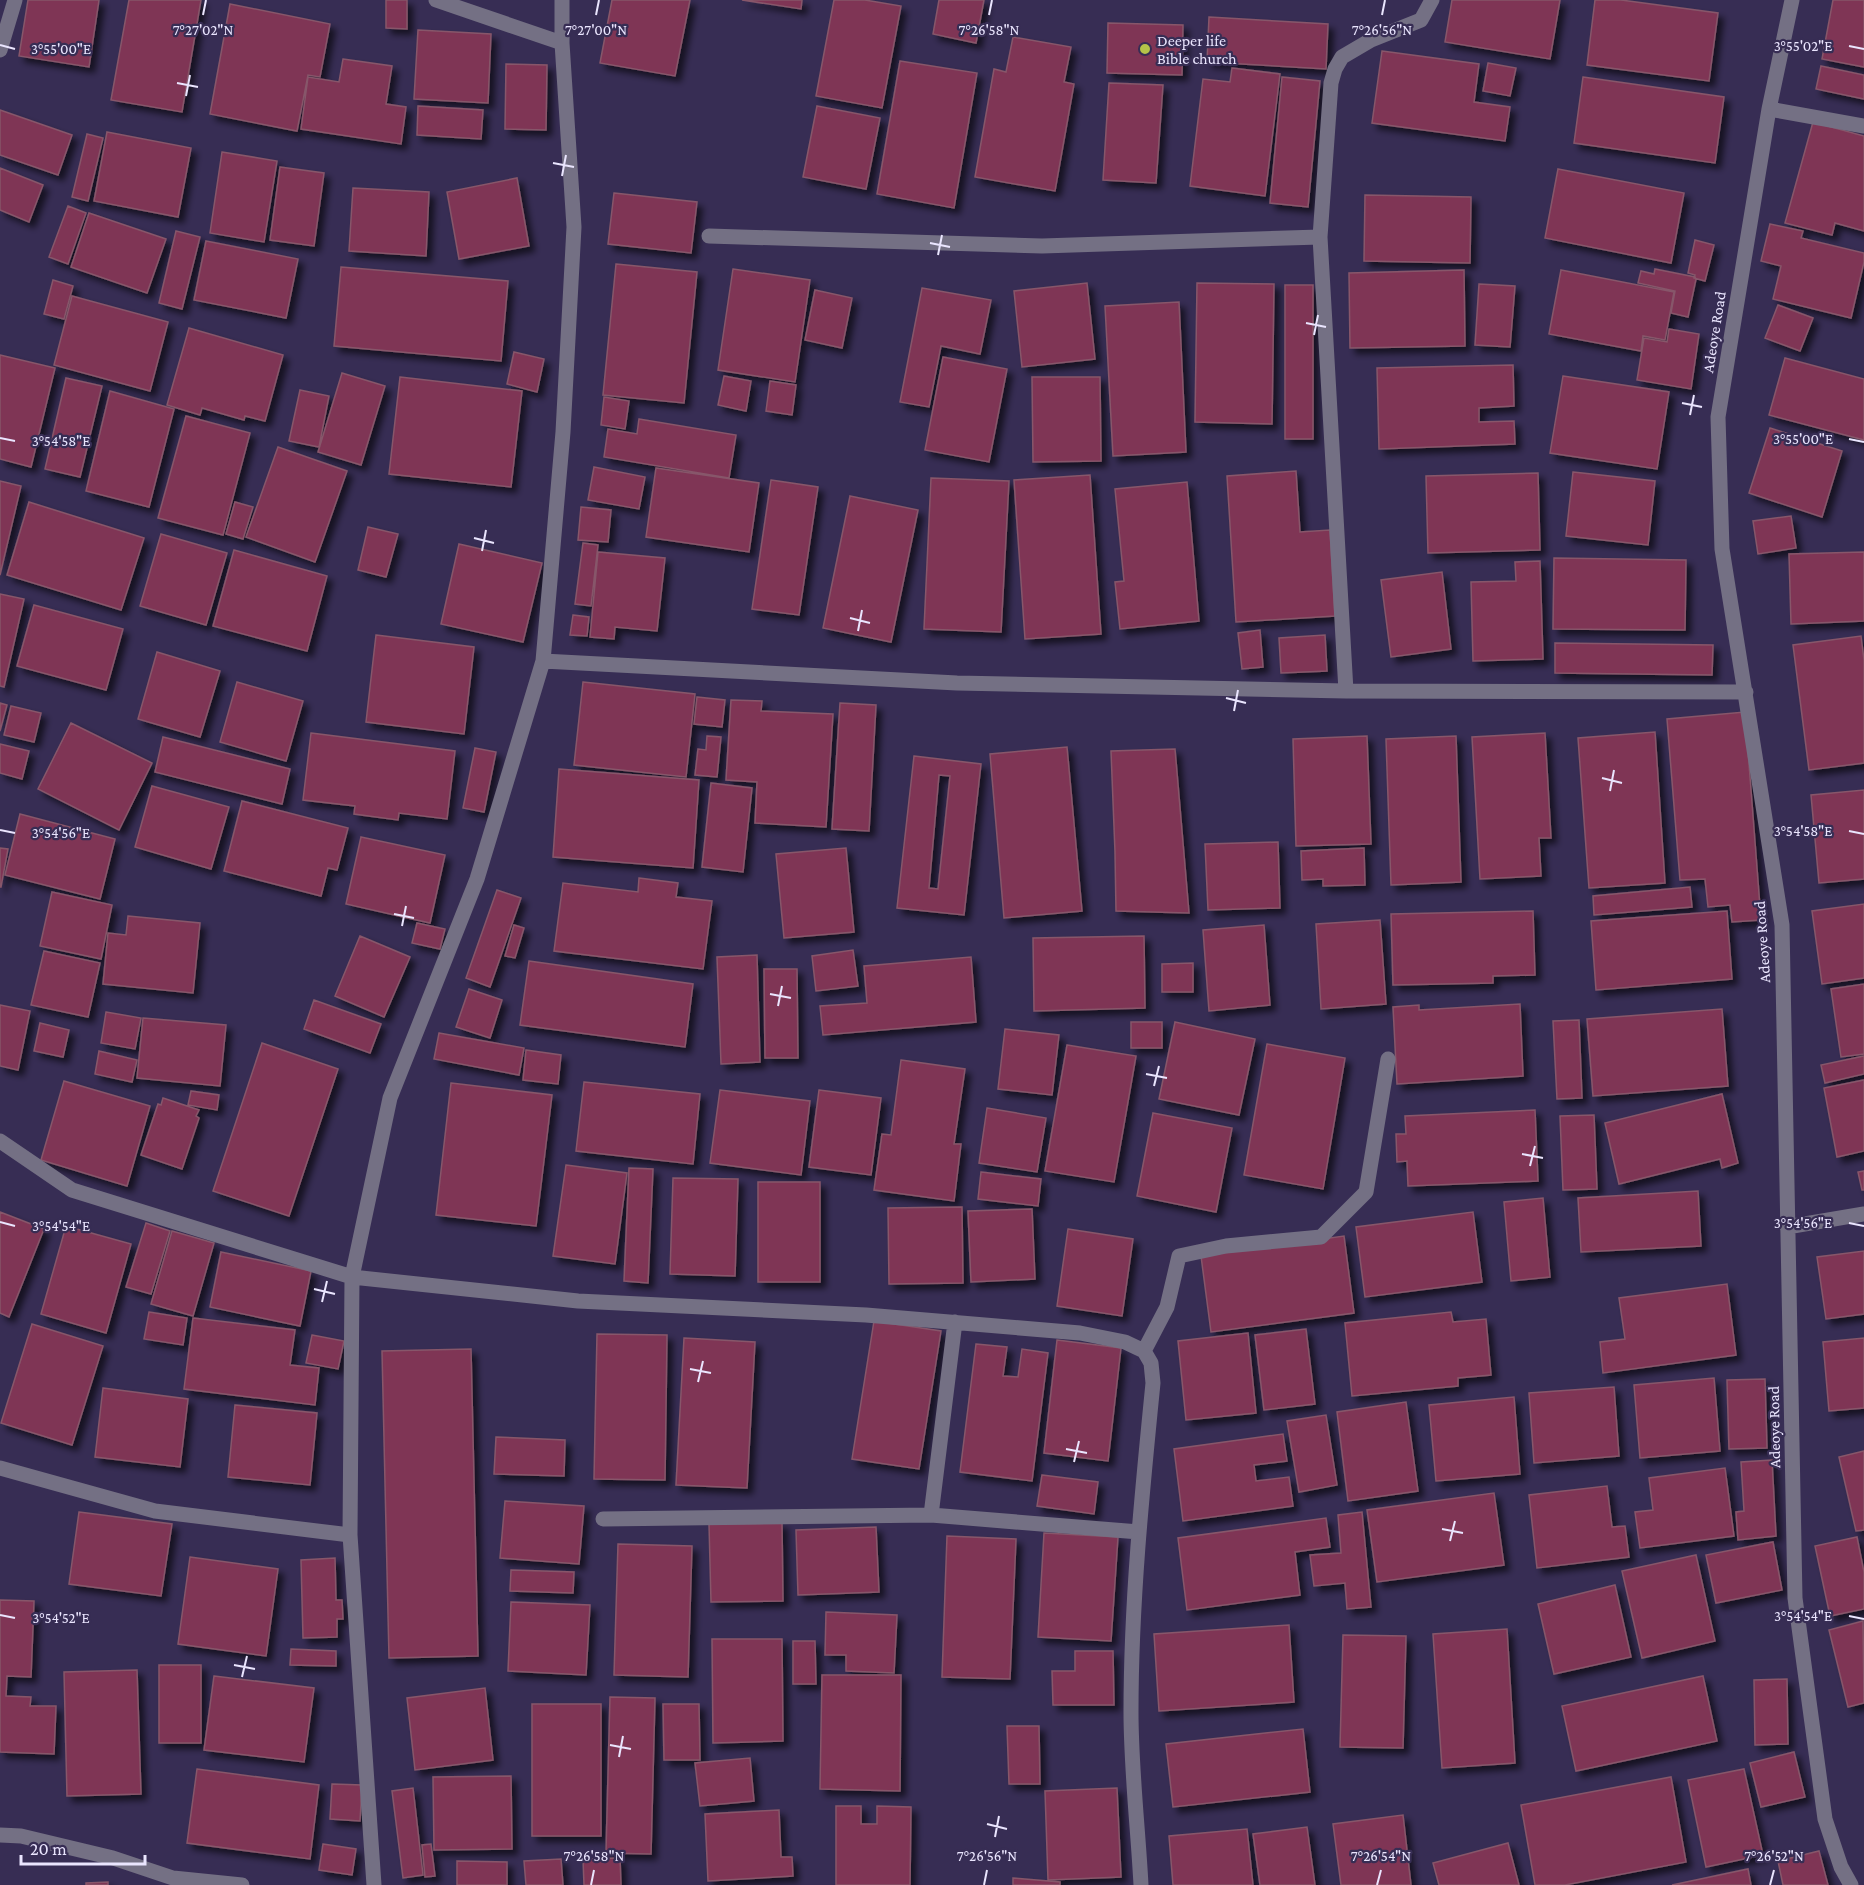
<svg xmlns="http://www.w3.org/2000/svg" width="1864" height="1885" font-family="'Crimson Pro',serif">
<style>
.building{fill:#7f3455;stroke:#87576a;stroke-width:1.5;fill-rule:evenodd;filter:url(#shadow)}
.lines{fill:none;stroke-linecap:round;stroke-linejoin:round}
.minor{stroke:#747084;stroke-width:15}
.ticks{fill:none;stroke:#eae5fe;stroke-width:2}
.poi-dot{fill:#b5c249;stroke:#372d54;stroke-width:2}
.labels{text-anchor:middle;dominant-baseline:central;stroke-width:4.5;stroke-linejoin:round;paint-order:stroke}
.poi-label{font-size:16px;fill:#eae5fe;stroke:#372d54;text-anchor:start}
.street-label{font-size:16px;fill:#eae5fe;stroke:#372d54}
.ticks-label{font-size:15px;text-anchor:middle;fill:#eae5fe;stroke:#372d54;stroke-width:4.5;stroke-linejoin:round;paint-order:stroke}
</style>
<defs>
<filter id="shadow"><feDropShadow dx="5.5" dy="5.5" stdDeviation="3" flood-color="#0009"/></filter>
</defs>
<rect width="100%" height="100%" fill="#372d54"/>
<!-- building -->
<path class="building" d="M28,0H99L89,67L19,56Z
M129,0H201L182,112L111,100Z
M386,0H407V29L386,28Z
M612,0H690L675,76L600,63Z
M742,0H802L801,9Z
M834,0H865L901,6L882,108L816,96Z
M939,0H984L976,43L933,34Z
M1452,0H1560L1550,59L1445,42Z
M1595,0H1621L1718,13L1709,81L1587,65Z
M1833,0H1864V67L1822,59Z
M230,4L330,24L320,77L308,75L297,131L210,114Z
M1209,17L1328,24L1326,69L1207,62Z
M1108,23L1183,25L1182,75L1107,73Z
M418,30L491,34L488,103L414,99Z
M1013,37L1071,47L1064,82L1074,84L1055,191L975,177L994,69L1006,72Z
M1382,51L1479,64L1474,102L1510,107L1505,141L1372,123Z
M343,59L392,66L386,104L406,107L401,144L301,129L308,77L339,82Z
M900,61L977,73L954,208L877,194Z
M1488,63L1516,68L1510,96L1483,91Z
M506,64L547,65L546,130L505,129Z
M1821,66L1864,75V99L1816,89Z
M1232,68L1280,74L1265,196L1190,186L1203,79L1230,82Z
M1282,77L1320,81L1308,207L1270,203Z
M1583,77L1724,97L1715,163L1574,143Z
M1109,83L1163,85L1156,183L1103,180Z
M418,106L483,110L481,139L417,135Z
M817,106L880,118L866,189L803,177Z
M0,110L72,135L58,175L0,155Z
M1813,122L1864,136V231L1835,223L1832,235L1785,223Z
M107,132L191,148L178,217L94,201Z
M87,134L103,138L88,201L72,197Z
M222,152L277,161L264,242L210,233Z
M280,167L324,173L314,246L270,240Z
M0,168L43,185L29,222L0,210Z
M1558,169L1684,193L1671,263L1545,238Z
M517,178L529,246L459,259L447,192Z
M353,188L429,192L426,256L349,251Z
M614,193L697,202L691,253L608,244Z
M1365,195L1471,197L1470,263L1364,261Z
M68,206L86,213L68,264L49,257Z
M89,213L166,239L147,293L71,267Z
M1770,224L1803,231L1801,238L1864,253V262L1851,318L1773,299L1781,266L1761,261Z
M176,231L200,237L182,309L159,303Z
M1695,240L1714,245L1705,281L1694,278L1695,275L1688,273Z
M206,241L298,259L286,318L194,300Z
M616,264L697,272L684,403L603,395Z
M341,267L508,281L501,361L334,346Z
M733,269L810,280L795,382L718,370Z
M1655,269L1695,277L1696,279L1688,317L1671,313L1675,291L1638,283L1641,271L1654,274Z
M1464,270L1465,346L1350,348L1349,273Z
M1561,270L1674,292L1665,340L1643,336L1641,351L1549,334Z
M53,280L73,286L64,319L44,314Z
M1087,283L1095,359L1022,367L1014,291Z
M1197,283L1274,284L1272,424L1195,422Z
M1479,284L1515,286L1510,347L1475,345Z
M1285,285H1313V439H1285Z
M922,288L991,300L980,354L941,346L929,407L900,402Z
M815,290L852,298L842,348L805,340Z
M72,296L168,322L150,391L54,365Z
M1179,302L1186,452L1113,456L1105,306Z
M1778,305L1813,318L1800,351L1765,338Z
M189,328L283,355L265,421L245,416L244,420L202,408L200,415L167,405Z
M1669,329L1699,334L1691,389L1637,380L1644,338L1667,342Z
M514,352L544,359L537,392L507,384Z
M0,355L55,368L31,467L0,459Z
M943,357L1007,369L989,462L925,450Z
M1785,358L1864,379V440L1769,415Z
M1513,365L1514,406L1479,408V422L1514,421L1515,444L1379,449L1377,368Z
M342,373L385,386L361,465L318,452Z
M724,376L751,381L746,411L718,405Z
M1563,376L1669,392L1657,469L1550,453Z
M400,377L522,391L511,487L389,474Z
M1032,377H1100L1101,461L1033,462Z
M66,378L102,386L80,477L45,469Z
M770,381L796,385L792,415L766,411Z
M300,390L329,396L319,447L289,441Z
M110,391L174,409L149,507L86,491Z
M604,397L629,401L625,429L601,425Z
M186,416L250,433L223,535L158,518Z
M639,419L736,435L729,478L604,457L608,429L637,434Z
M1770,428L1842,451L1822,517L1749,493Z
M278,447L347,471L315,562L246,537Z
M594,467L645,477L639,509L588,500Z
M656,468L759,483L749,552L646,537Z
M1296,471L1300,532L1330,530L1335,616L1236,622L1227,476Z
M1573,472L1655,481L1648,545L1566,536Z
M1538,473L1540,550L1428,553L1426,476Z
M1090,475L1101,634L1025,639L1014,480Z
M931,478L1009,481L1001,632L924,629Z
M771,480L818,487L799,615L752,609Z
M0,481L21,486L0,575Z
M1187,482L1199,621L1120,629L1115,582L1124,581L1115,489Z
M850,496L918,510L891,642L823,628Z
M29,502L144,538L121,610L7,575Z
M235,502L253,507L243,539L226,534Z
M581,507L611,510L608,542L578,540Z
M1791,516L1796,548L1758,554L1753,521Z
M368,527L398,534L386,577L358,570Z
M161,534L227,553L206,625L140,606Z
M583,543L598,545L591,606L575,604Z
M459,544L542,563L523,642L441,624Z
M234,550L327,576L307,651L213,626Z
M598,552L665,558L657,631L615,627L614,639L590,637Z
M1864,552V621L1791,624L1789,554Z
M1554,558L1686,560L1685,630L1553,629Z
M1540,561L1543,659L1473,661L1471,582L1516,581L1515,562Z
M1442,572L1451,649L1391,657L1381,580Z
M0,594L24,599L4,687L0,686Z
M34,605L123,629L106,690L17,666Z
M573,615L589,617L587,636L570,635Z
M1260,630L1263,667L1242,669L1238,633Z
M376,635L474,647L464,734L366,722Z
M1325,635L1327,671L1281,673L1279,638Z
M1861,636L1864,660V763L1809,770L1793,645Z
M1555,643L1713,645L1712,675L1555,673Z
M157,652L220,671L200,737L138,719Z
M237,682L303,701L286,761L220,742Z
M583,682L695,694L686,777L574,765Z
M697,697L725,700L722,727L694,724Z
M731,700L762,701L761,711L833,714L826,827L755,823L757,782L726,780Z
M0,703L7,705L0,731Z
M840,703L876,705L869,831L832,829Z
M11,706L41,713L34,742L4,735Z
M1745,712L1761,920L1732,922L1730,905L1708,907L1705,879L1680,880L1667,719Z
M71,723L152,763L119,830L38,789Z
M1655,732L1665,883L1589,888L1578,738Z
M311,733L455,751L447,819L399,813L398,820L354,814L355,806L303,800Z
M1545,733L1551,838H1539L1541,876L1480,879L1472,737Z
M707,736L721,737L717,777L695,775L698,749L706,750Z
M1367,736L1371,844L1296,846L1293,739Z
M1456,736L1461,882L1391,885L1386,739Z
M163,737L290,769L282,804L155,772Z
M0,744L29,751L22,779L0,773Z
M1067,747L1082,911L1004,918L990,754Z
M475,748L496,752L484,812L463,808Z
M1175,749L1189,913L1116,911L1115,852L1111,751Z
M914,756L981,764L964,915L897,908ZM939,775L950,776L938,889L929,888Z
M559,769L699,780L693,868L553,857Z
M711,783L752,788L743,872L702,867Z
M152,786L229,807L211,869L135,847Z
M1864,790V879L1819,883L1811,795Z
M242,801L348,828L337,870L328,868L321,896L224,871Z
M20,814L115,839L100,899L5,875Z
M361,837L445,855L430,923L346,904Z
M1278,842L1280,908L1208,910L1205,844Z
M0,848L8,849L1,887H0Z
M846,848L854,932L784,938L776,854Z
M1364,848L1365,885L1323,886V879L1302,880L1301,851Z
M639,878L678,883L676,897L712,901L703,969L554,951L563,883L638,892Z
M1690,887L1692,907L1594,915L1593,896Z
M497,890L521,898L490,987L466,978Z
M52,892L112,905L101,959L40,946Z
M1864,904V978L1822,984L1812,911Z
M1533,911L1535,975L1493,976V983L1393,985L1391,914Z
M1727,911L1732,979L1596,990L1591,921Z
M128,916L200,923L193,993L103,984L108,933L126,935Z
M1380,920L1386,1004L1321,1009L1316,924Z
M417,923L445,929L440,949L412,943Z
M514,925L524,928L515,958L505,956Z
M1264,925L1270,1005L1209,1011L1203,930Z
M360,936L410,957L384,1017L335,996Z
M1144,936L1145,1008L1034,1011L1033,938Z
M853,950L858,986L816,991L812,956Z
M44,951L100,963L88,1017L31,1005Z
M757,955L760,1062L721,1064L717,957Z
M971,957L976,1022L823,1035L820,1006L867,1003L864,966Z
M529,961L693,984L685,1047L520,1025Z
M1193,963V992H1162V964Z
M764,969H797L798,1058H765Z
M1864,984V1054L1841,1057L1831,989Z
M469,989L502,1000L490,1038L456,1027Z
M314,1000L381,1024L370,1053L304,1029Z
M1520,1004L1523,1076L1397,1084L1393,1007L1419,1005V1010Z
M0,1005L30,1011L18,1070L0,1066Z
M1722,1009L1728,1086L1593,1096L1587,1019Z
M106,1012L141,1018L135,1049L101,1043Z
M143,1018L226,1025L220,1086L137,1078Z
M1579,1020L1582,1098L1557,1099L1553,1021Z
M1131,1022H1162V1048H1131Z
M1175,1022L1255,1039L1239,1115L1159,1099Z
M40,1023L69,1030L63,1057L34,1051Z
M1005,1029L1059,1035L1052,1095L998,1089Z
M439,1033L524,1048L519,1075L434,1059Z
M262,1043L338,1069L289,1216L213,1191Z
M1267,1044L1345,1058L1323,1189L1244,1175Z
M1067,1045L1136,1056L1114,1182L1045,1171Z
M526,1050L561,1055L558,1084L523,1080Z
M99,1051L137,1060L132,1082L95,1074Z
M1864,1056V1074L1825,1083L1821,1065Z
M901,1060L965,1069L954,1144H961L954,1201L874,1190L882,1134L891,1135Z
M1864,1080V1151L1837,1157L1824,1088Z
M64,1081L150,1106L127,1186L41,1160Z
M584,1082L700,1094L693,1164L576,1151Z
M451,1083L552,1095L536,1226L436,1215Z
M720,1090L810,1101L801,1175L710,1163Z
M819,1090L881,1098L871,1175L809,1167Z
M191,1091L219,1095L217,1110L188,1105Z
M1722,1094L1738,1163L1722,1168L1720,1159L1619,1184L1605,1123Z
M163,1098L199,1110L196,1116L199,1118L182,1169L141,1155L158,1104L161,1105Z
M987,1108L1046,1118L1037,1172L979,1163Z
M1535,1110L1538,1181L1408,1186L1407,1161L1397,1162L1396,1134H1406L1405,1116Z
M1153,1113L1232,1128L1216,1212L1137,1196Z
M1594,1115L1597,1189L1563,1190L1560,1116Z
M566,1165L627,1173L615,1264L553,1256Z
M629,1168L653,1169L648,1283L624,1281Z
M1864,1171V1190H1862L1858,1172Z
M981,1172L1041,1179L1038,1206L978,1199Z
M673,1178L738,1179L735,1276L670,1274Z
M758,1182H820V1282H758Z
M1698,1191L1701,1246L1581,1252L1578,1198Z
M1543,1198L1550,1277L1511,1281L1504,1202Z
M962,1207L963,1283L889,1284L888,1208Z
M1032,1209L1035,1279L971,1282L968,1211Z
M0,1212L44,1229L9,1317L0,1313Z
M1473,1212L1482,1282L1365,1297L1356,1227Z
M146,1223L170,1231L151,1294L126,1287Z
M66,1226L131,1244L106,1333L41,1314Z
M1068,1229L1133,1239L1122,1316L1057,1306Z
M172,1231L214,1243L193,1316L151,1304Z
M1344,1236L1354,1313L1211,1332L1201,1256Z
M1864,1251V1314L1826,1319L1817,1257Z
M221,1252L311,1271L300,1326L210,1307Z
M1727,1284L1736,1355L1603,1373L1600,1342L1625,1339L1619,1298Z
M149,1312L187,1318L183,1345L144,1339Z
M1451,1312L1453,1322L1486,1319L1491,1375L1458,1378V1386L1352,1396L1345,1323Z
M193,1318L295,1330L290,1365L319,1368L315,1405L184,1389Z
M874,1321L941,1331L919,1469L852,1459Z
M32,1324L103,1346L72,1445L1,1423Z
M1306,1329L1315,1404L1264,1410L1255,1335Z
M1248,1333L1256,1413L1186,1420L1178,1341Z
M597,1334L667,1335L665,1480L594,1479Z
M312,1335L344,1341L338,1369L306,1363Z
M684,1338L755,1342L747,1488L676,1485Z
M1864,1338V1408L1829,1411L1823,1342Z
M1057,1340L1121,1348L1108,1461L1044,1453Z
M976,1344L1007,1347L1003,1376L1018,1377L1022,1349L1048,1353L1032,1481L960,1472Z
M471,1349L478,1656L389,1658L382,1351Z
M1714,1378L1720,1451L1640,1458L1634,1385Z
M1765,1379L1767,1448L1729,1449L1727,1380Z
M1614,1387L1619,1456L1534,1463L1529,1393Z
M103,1388L188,1399L180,1467L95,1457Z
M1514,1397L1520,1474L1436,1481L1429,1405Z
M1406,1402L1418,1491L1348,1501L1337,1412Z
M235,1405L317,1413L310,1485L228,1477Z
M1326,1415L1337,1485L1299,1492L1287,1421Z
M1283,1434L1287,1461L1254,1465L1256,1481L1289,1477L1293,1506L1183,1521L1174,1449Z
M496,1437L565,1440L564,1476L494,1474Z
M1864,1451V1530L1856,1531L1839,1457Z
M1772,1460L1776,1536L1738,1540L1736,1512L1744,1511L1741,1462Z
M1725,1468L1734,1536L1640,1548L1635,1512L1653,1510L1649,1478Z
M1042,1475L1098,1482L1094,1514L1037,1506Z
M1607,1486L1612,1527L1625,1526L1629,1557L1537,1568L1529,1495Z
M1494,1493L1504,1565L1377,1582L1367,1510Z
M505,1501L584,1506L579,1564L500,1558Z
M79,1512L172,1524L161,1596L69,1584Z
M1362,1512L1371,1607L1347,1609L1345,1583L1314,1586L1310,1555L1341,1553L1338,1515Z
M1326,1518L1330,1547L1295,1552L1300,1595L1187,1610L1178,1538Z
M782,1523L783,1601L711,1602L709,1524Z
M876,1527L879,1592L798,1595L796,1530Z
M1044,1533L1118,1537L1111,1641L1038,1637Z
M947,1536L1016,1539L1010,1679L942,1677Z
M1857,1537L1864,1572V1609L1830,1616L1815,1546Z
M1773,1542L1782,1590L1716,1603L1706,1555Z
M618,1544L692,1546L688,1677L614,1675Z
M1696,1555L1715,1641L1642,1658L1622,1571Z
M190,1557L278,1569L266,1656L178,1644Z
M335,1558L336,1600H342L343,1619H337V1637L303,1638L301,1560Z
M511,1570L574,1572L573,1593L510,1591Z
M1615,1585L1631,1657L1554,1674L1538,1604Z
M0,1600L34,1601L31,1677L7,1676L6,1696L31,1697L30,1706H56L54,1754L0,1752Z
M511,1602L590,1605L586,1675L508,1671Z
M826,1612L897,1615L894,1673L846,1671V1655H825Z
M1863,1621L1864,1703L1848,1707L1829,1630Z
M1289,1625L1294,1702L1159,1711L1154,1634Z
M1507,1629L1515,1763L1442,1768L1433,1634Z
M1343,1635L1406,1636L1403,1748L1340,1747Z
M712,1639H782L783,1741L713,1743Z
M793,1641H815L816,1684H793Z
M291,1649L336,1651V1666L290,1665Z
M1075,1651H1113L1114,1705H1053L1052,1671H1075Z
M159,1665H201V1743H159Z
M137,1670L141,1794L67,1796L64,1672Z
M822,1675H901L900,1791L820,1789Z
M214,1676L314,1688L304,1762L204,1750Z
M1703,1676L1717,1741L1576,1771L1562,1706Z
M1787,1679L1788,1744L1755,1745L1754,1680Z
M485,1688L493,1760L415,1770L407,1698Z
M610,1697L655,1698L651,1854L606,1853Z
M532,1704H601V1836H532Z
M663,1704H699L700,1760H664Z
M1007,1726H1039L1040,1784H1009Z
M1303,1729L1310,1792L1173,1807L1166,1744Z
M1794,1752L1805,1797L1761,1807L1750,1763Z
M750,1758L754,1801L700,1806L695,1763Z
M197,1769L319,1785L310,1859L187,1843Z
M1744,1769L1763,1855L1706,1867L1688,1780Z
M511,1776L512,1849L434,1850L433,1777Z
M1671,1777L1686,1862L1565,1885H1535L1521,1805Z
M332,1784L362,1785L360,1821L330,1819Z
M413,1788L423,1875L403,1878L392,1791Z
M1117,1788L1121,1877L1048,1880L1045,1791Z
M836,1806H861V1824H877V1806L911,1807L910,1885H836Z
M779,1810L781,1857H792L793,1876L708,1881L705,1814Z
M1403,1815L1411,1885H1341L1333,1824Z
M1307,1827L1315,1885H1260L1253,1834Z
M1247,1829L1253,1885H1173L1169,1836Z
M1508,1843L1519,1885H1439L1433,1863Z
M323,1844L356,1849L352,1875L319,1870Z
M431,1844L435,1876L425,1877L422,1845Z
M1819,1851L1828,1885H1783L1778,1861Z
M620,1858L621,1885H584L583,1859Z
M561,1859L563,1885H526L524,1861Z
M457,1861L507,1862V1885H457Z
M1748,1869L1751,1885H1672Z
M1013,1878L1060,1882V1885H1013Z
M108,1882V1885H86V1883Z"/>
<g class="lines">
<!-- minor -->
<path class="minor" d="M436,0L562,43
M1792,0L1769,109L1718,417L1722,549L1782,925L1795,1598L1825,1819L1841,1867L1851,1885
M0,50L15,0
M1769,109L1864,126
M709,236L1042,246L1320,237
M543,661L957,683L1346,691L1746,692
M1346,691L1320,237L1331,83L1335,69L1342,57L1371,40L1421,20L1432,0
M0,1141L72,1190L352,1277L578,1301L866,1315L1080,1333L1125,1342L1144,1351L1151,1363L1153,1383C1142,1493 1131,1602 1131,1712C1131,1769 1138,1828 1141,1885
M1787,1227L1864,1214
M1144,1351L1167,1307L1179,1256L1226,1246L1321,1237L1366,1192L1388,1059
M0,1468L155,1511L350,1535
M931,1515L955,1322
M603,1519L931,1515L1139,1532
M0,1835L21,1836L113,1858L173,1878L242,1885
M374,1885L350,1535L352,1277L390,1098L477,879L543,661L563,432L574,227L562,43V0"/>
</g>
<!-- ticks -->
<path class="ticks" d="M203,15L206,0M596,15L599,0M989,15L992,0M1382,15L1385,0M0,45L15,49M1849,46L1864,49M177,83L198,87M186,96L190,75M553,163L574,167M562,176L566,155M930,243L950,247M938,255L942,235M1306,323L1326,327M1314,335L1318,315M1682,403L1702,407M1690,415L1694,395M0,438L15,441M1849,439L1864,442M474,538L494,543M482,551L486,530M850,618L870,623M858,631L862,610M1226,698L1246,703M1234,711L1238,690M1602,778L1622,783M1610,791L1614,770M0,830L15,833M1849,831L1864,834M394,914L414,918M402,926L406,906M770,994L791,998M778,1006L782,986M1146,1074L1167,1078M1154,1086L1159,1066M1522,1154L1543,1158M1530,1166L1535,1146M0,1222L15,1226M1849,1223L1864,1226M314,1289L335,1294M322,1302L327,1281M690,1369L711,1373M698,1382L703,1361M1066,1449L1087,1453M1074,1462L1079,1441M1442,1529L1463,1533M1450,1541L1455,1521M0,1615L15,1618M1849,1616L1864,1619M234,1665L255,1669M242,1677L247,1656M610,1745L631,1749M619,1757L623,1736M987,1824L1007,1829M995,1837L999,1816M591,1885L594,1870M984,1885L987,1870M1377,1885L1381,1870M1770,1885L1774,1870"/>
<!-- markers -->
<circle class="poi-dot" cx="1145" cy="49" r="6"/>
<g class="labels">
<!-- poi labels -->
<g class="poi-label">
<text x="1157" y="40">Deeper life<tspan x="1157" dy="18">Bible church</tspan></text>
</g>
<!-- street labels -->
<g class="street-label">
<text transform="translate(1714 332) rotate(-81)">Adeoye Road</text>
<text transform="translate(1762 942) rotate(-94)">Adeoye Road</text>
<text transform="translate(1774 1427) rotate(-91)">Adeoye Road</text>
</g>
</g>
<g class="ticks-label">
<text x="203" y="35">7°27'02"N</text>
<text x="596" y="35">7°27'00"N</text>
<text x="989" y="35">7°26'58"N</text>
<text x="1382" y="35">7°26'56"N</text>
<text x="1803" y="51">3°55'02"E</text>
<text x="61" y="54">3°55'00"E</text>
<text x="1803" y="444">3°55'00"E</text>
<text x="61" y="446">3°54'58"E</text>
<text x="1803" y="836">3°54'58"E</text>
<text x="61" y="838">3°54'56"E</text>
<text x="1803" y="1228">3°54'56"E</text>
<text x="61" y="1231">3°54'54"E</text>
<text x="1803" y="1621">3°54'54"E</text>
<text x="61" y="1623">3°54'52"E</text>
<text x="594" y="1861">7°26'58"N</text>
<text x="987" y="1861">7°26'56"N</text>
<text x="1381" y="1861">7°26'54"N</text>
<text x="1774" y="1861">7°26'52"N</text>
</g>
<!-- scale -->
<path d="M21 1855v9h124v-9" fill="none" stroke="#eae5fe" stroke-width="3"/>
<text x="30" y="1855" font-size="18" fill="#eae5fe" stroke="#372d54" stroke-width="4.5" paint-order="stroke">20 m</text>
</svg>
